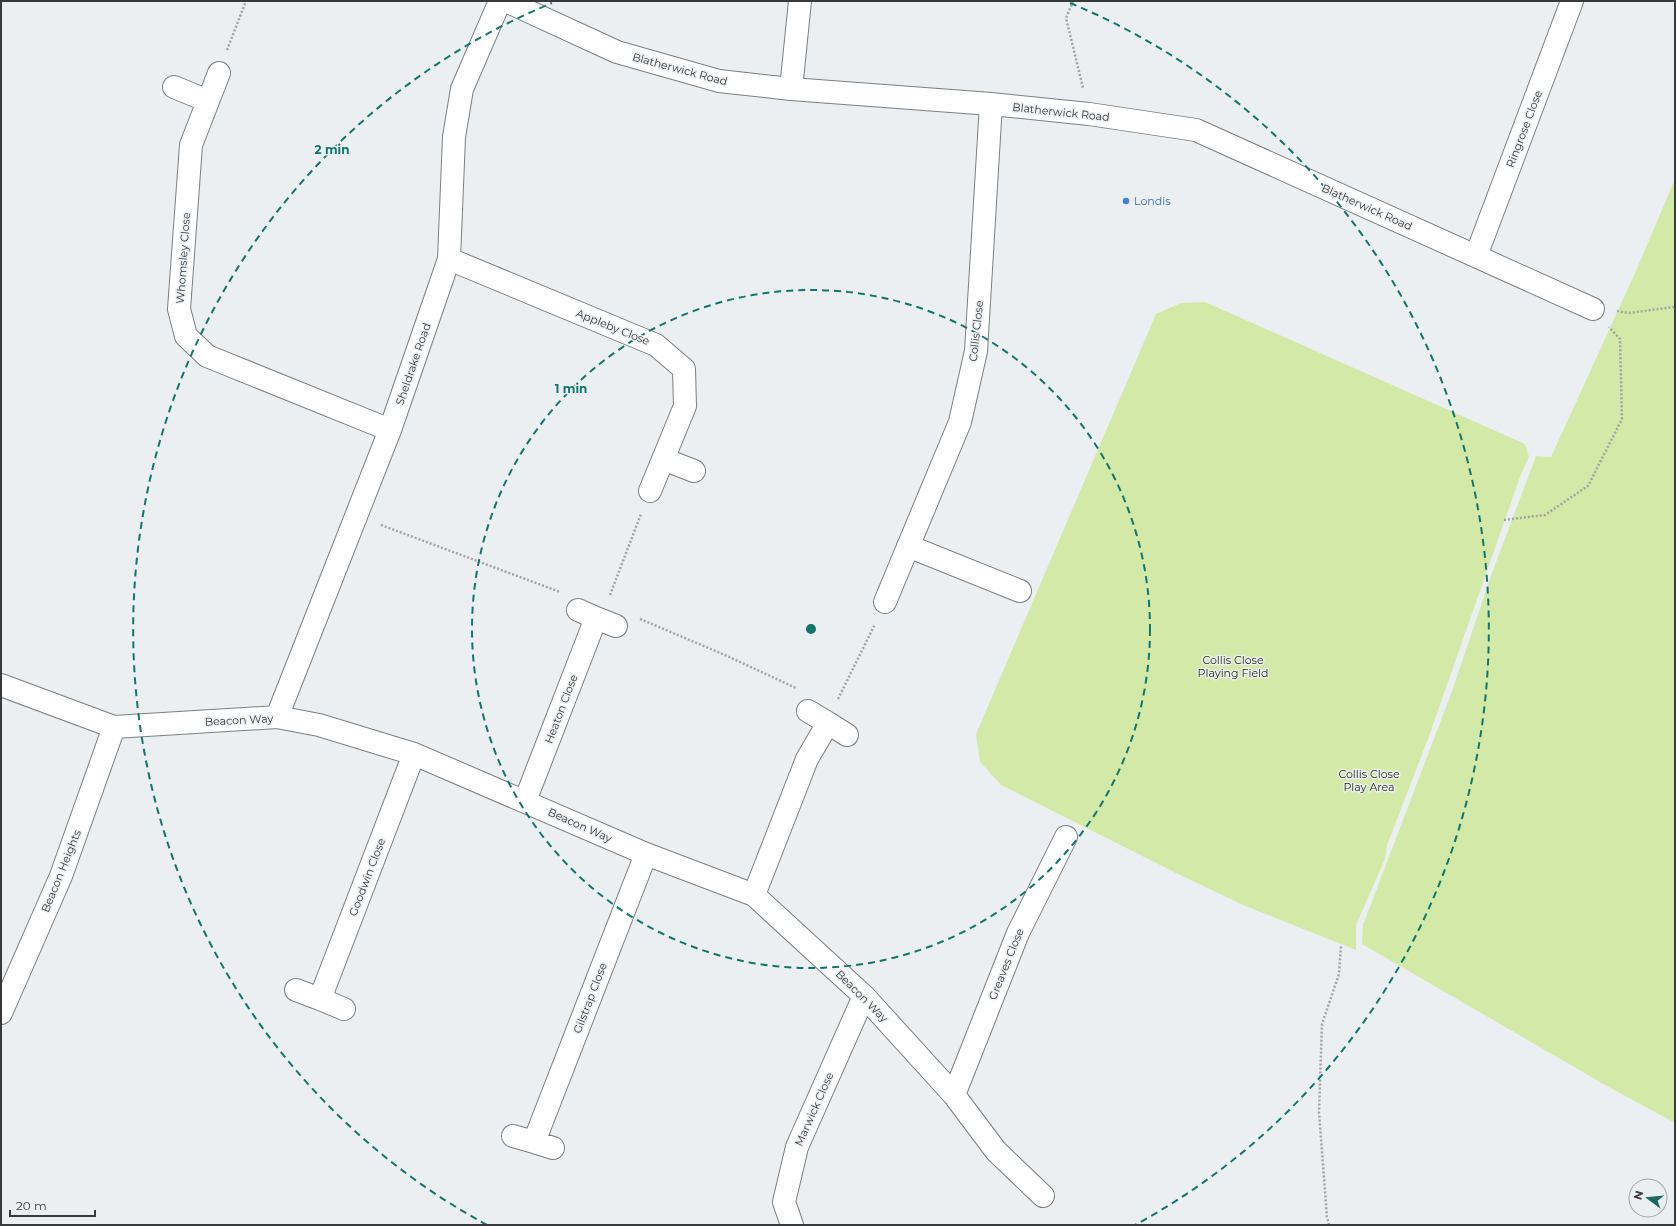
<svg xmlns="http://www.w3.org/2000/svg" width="1676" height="1226" font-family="Montserrat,sans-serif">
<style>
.green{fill:#d3e9a7}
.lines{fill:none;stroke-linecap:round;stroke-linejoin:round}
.minor-casing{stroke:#7c7f81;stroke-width:24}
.path{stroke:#a1a3a4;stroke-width:2.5;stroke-dasharray:2 2;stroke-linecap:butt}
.minor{stroke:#fff;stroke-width:22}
.ring{fill:none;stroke:#0f766e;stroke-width:2;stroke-dasharray:7 5}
.shop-dot{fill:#3f7fe0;stroke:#eceff1;stroke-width:1.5}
.labels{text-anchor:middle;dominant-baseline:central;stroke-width:3;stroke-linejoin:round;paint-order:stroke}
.street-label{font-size:11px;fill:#38393a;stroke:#eceff1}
.shop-label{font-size:11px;fill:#366cbe;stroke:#eceff1;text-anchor:start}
.park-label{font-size:11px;fill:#242d0d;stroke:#eceff1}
.centre{fill:#0f766e;stroke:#eceff1;stroke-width:2}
.ring-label{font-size:12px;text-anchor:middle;font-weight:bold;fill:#0f766e;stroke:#eceff1;stroke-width:3;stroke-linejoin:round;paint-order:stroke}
</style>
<rect width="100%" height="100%" fill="#eceff1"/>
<!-- green -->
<path class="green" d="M1675,179V1123L1607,1086L1362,944L1363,925L1451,694L1492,573L1536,456L1551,457L1636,271Z
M1205,302L1525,444L1529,457L1521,474L1428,739L1387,845L1385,859L1356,925V950L1243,905L1176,873L1001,785L980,762L976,734L1156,314L1181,303Z"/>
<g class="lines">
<defs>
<path id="minor" d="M506,1L617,52L719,81L791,89L991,104L1089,114L1196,130L1593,309
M219,73L191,145L179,309L186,336L207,356L390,430
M174,87L208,101
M791,89L800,1
M1476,256L1572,1
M449,259L656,345L684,369L685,406L650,491
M663,459L694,471
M908,546L1020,591
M885,602L960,422L976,351L991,104
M596,618L616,626
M1,685L114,727L277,717L319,725L414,754L646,854L754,895L864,996L954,1095L996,1151L1043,1196
M277,717L390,430L449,259L454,137L462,89L500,1
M828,723L847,735
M525,801L596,618L578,610
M754,895L807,759L828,723L808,711
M296,990L320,999
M344,1009L320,999L414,754
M1,1013L61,876L114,727
M954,1095L1018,933L1066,837
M513,1136L534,1142
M553,1148L534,1142L646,854
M792,1225L784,1202L797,1147L864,996"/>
</defs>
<!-- minor casing -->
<use href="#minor" class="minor-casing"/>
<!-- path -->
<path class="path" d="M1073,1L1066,18L1083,88
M227,50L246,1
M1617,311L1628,313L1675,307
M1504,520L1545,515L1588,486L1622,419L1620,339L1609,327
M381,525L560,592
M610,595L641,514
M640,619L725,655L796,688
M838,699L875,624
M1329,1225L1327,1217L1319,1112L1322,1024L1339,974L1341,945"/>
<!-- minor -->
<use href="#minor" class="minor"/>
</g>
<!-- distance rings -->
<g class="ring">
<circle cx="811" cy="629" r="339"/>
<path d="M487 1225A678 678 0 0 1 552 3M1070 3A678 678 0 0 1 1135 1225"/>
</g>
<!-- markers -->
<circle class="shop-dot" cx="1126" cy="201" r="4"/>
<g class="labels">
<!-- street labels -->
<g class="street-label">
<text transform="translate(680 69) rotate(15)">Blatherwick Road</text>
<text transform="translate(1061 112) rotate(6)">Blatherwick Road</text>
<text transform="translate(1524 129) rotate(-69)">Ringrose Close</text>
<text transform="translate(1367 207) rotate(24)">Blatherwick Road</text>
<text transform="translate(183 258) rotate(-86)">Whomsley Close</text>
<text transform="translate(613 327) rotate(22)">Appleby Close</text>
<text transform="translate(976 331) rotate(-84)">Collis Close</text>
<text transform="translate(413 364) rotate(-71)">Sheldrake Road</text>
<text transform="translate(561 709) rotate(-69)">Heaton Close</text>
<text transform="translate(239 720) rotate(-3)">Beacon Way</text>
<text transform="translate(580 825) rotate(24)">Beacon Way</text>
<text transform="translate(61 871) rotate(-68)">Beacon Heights</text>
<text transform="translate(367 877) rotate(-69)">Goodwin Close</text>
<text transform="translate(1006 964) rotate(-68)">Greaves Close</text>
<text transform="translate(862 996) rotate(45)">Beacon Way</text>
<text transform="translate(590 998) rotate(-69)">Gilstrap Close</text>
<text transform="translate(814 1109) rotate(-66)">Marwick Close</text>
</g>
<!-- shop labels -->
<g class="shop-label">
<text x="1134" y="201">Londis</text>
</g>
<!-- park labels -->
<g class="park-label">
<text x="1233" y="660">Collis Close<tspan x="1233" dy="13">Playing Field</tspan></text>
<text x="1369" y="774">Collis Close<tspan x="1369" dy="13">Play Area</tspan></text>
</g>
</g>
<circle cx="811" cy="629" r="6" class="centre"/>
<g class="ring-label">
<text x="332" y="154">2 min</text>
<text x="571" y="393">1 min</text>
</g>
<!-- border -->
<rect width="1676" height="1226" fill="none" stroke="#38393a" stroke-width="4"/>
<!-- north arrow -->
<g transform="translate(1648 1198) rotate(286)"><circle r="19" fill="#eceff1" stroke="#a4a6a8"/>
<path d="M0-3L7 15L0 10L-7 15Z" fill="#1c6862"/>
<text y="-6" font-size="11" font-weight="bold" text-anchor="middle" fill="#38393a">N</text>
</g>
<!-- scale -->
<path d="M10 1210v6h85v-6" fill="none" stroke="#38393a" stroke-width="2"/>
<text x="16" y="1210" font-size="12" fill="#38393a" stroke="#eceff1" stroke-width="3" paint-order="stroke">20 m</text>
</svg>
